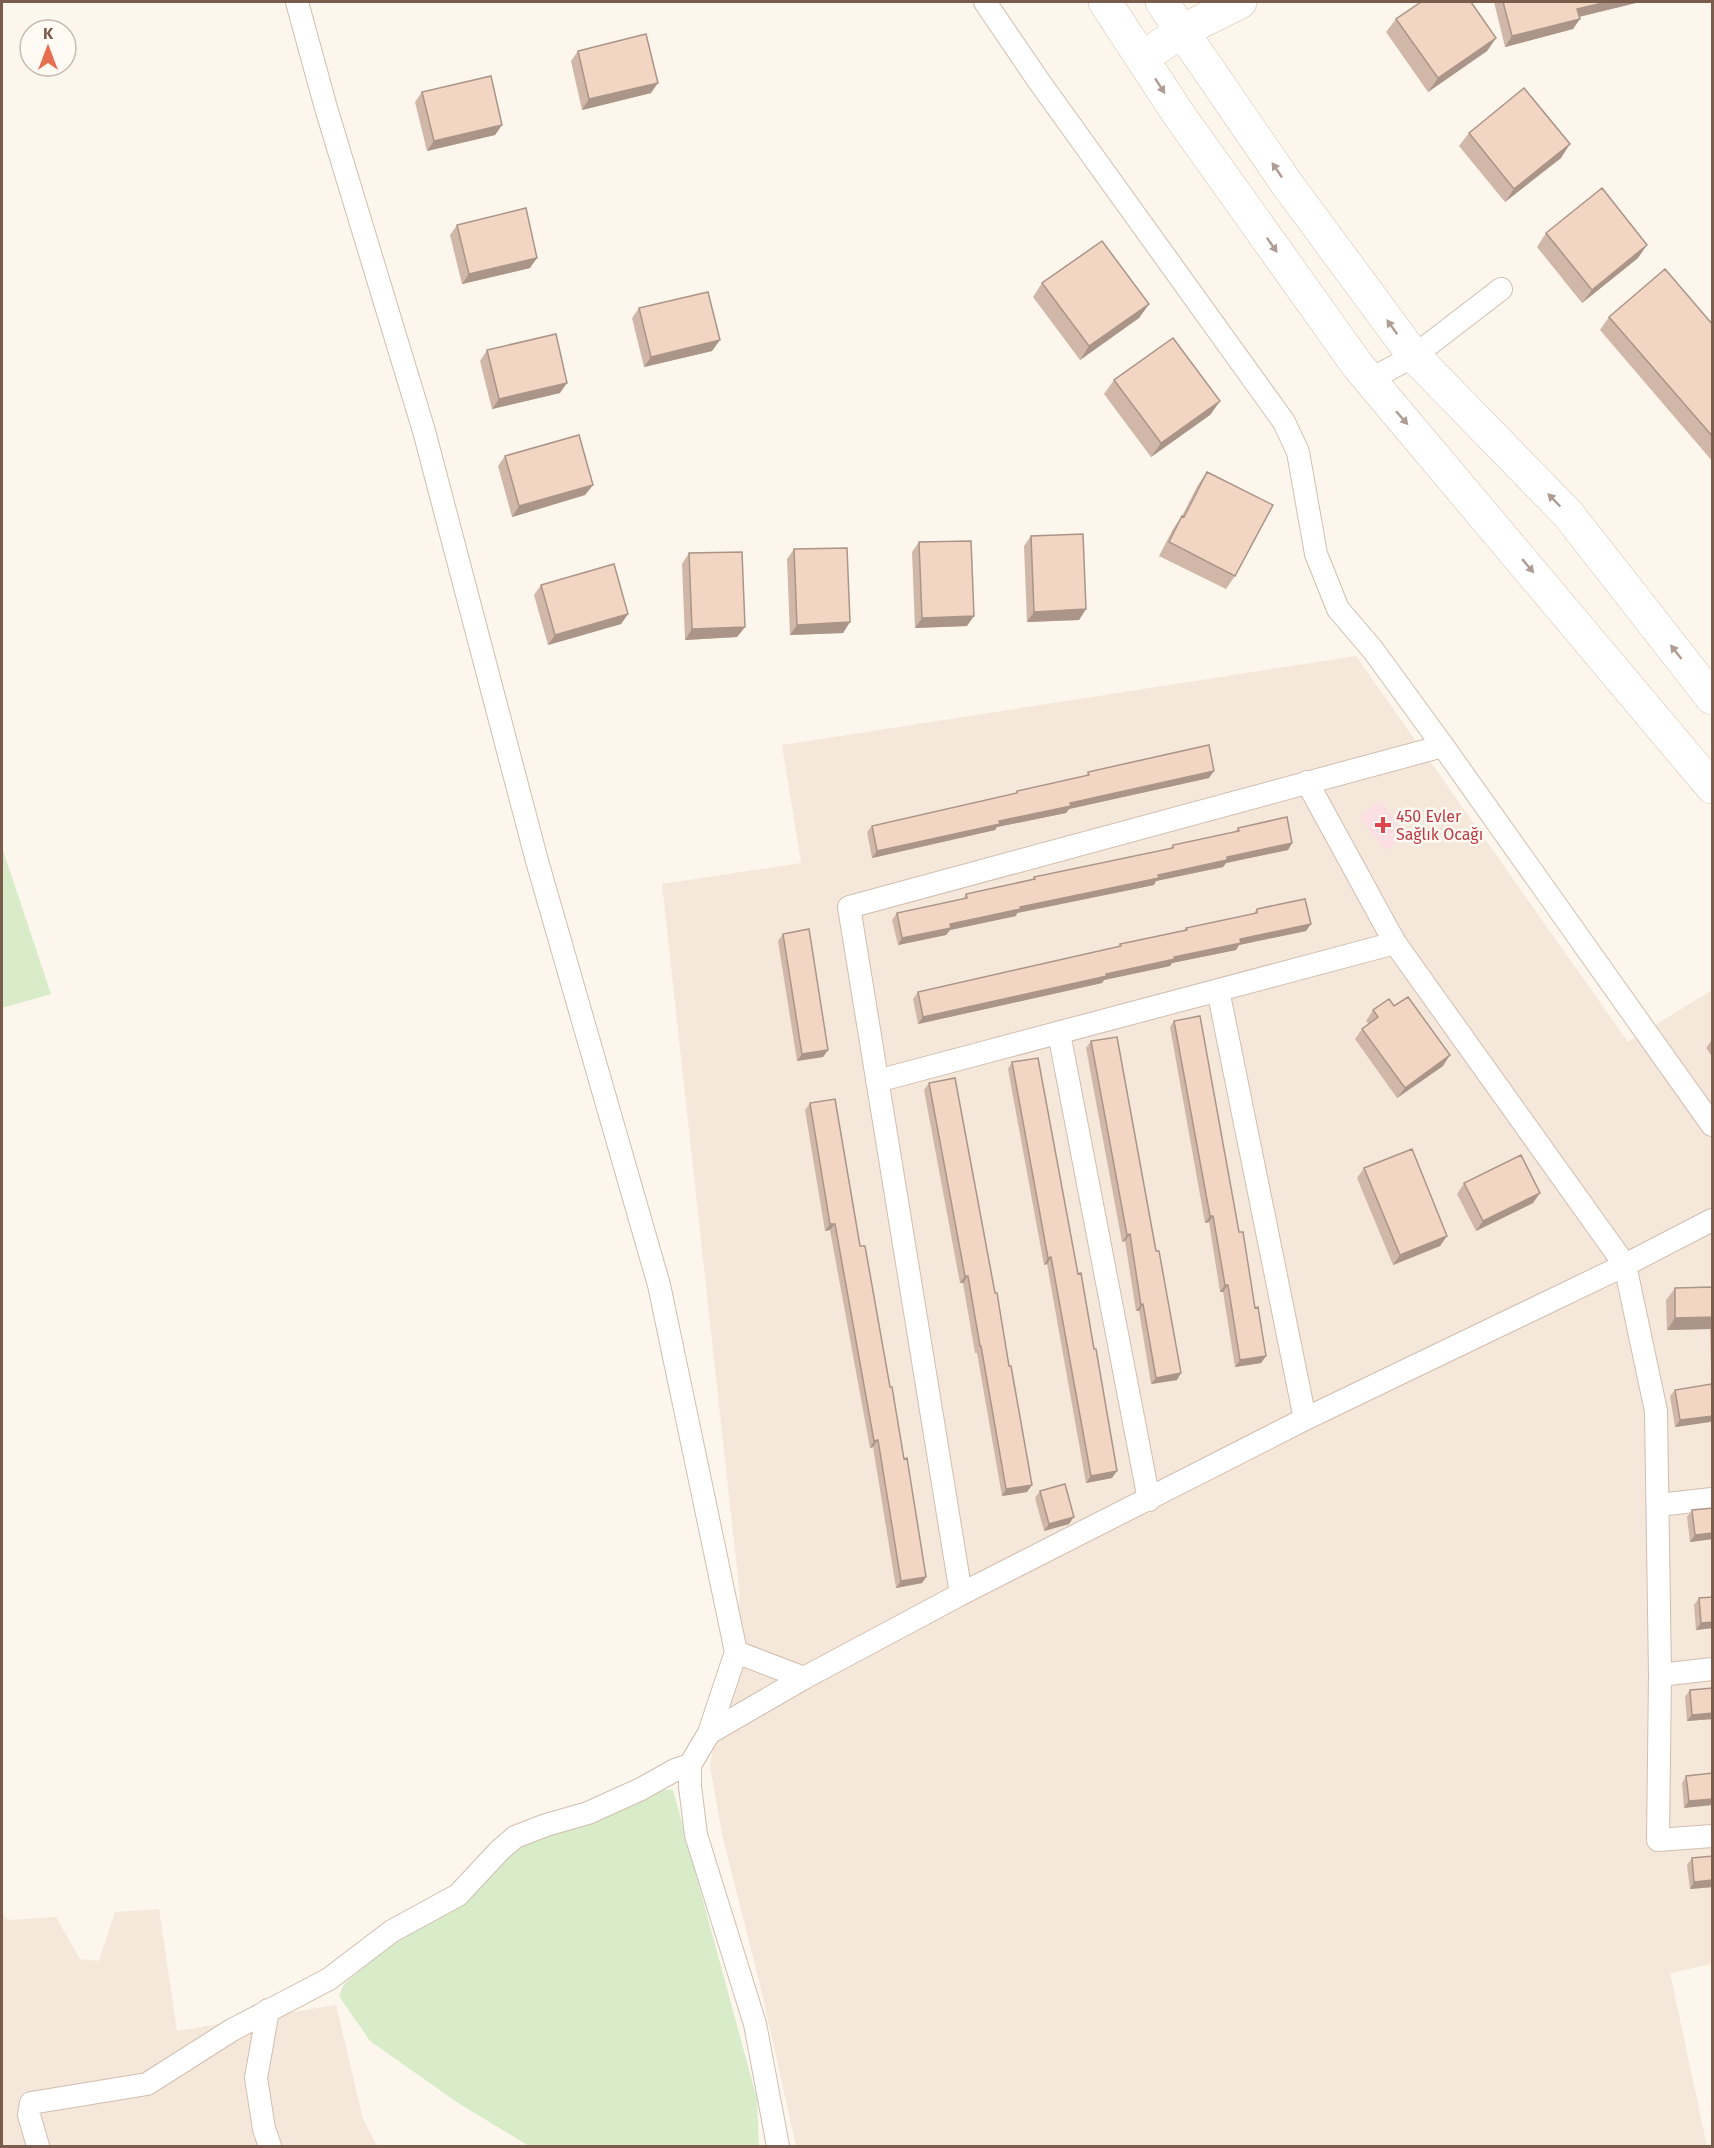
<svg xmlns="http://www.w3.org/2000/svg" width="1714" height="2148" font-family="'Fira Sans',sans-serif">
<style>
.residential{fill:#f5e8da}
.medical{fill:#fbdfe3}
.green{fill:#d8ecc9}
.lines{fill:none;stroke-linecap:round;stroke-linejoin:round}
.street-casing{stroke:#d1beb0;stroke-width:24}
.secondary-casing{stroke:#d6c0b0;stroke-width:34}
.street{stroke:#fff;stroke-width:22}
.secondary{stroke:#fff;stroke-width:33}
.wall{fill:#d1b7a8}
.shaded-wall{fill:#aa9588}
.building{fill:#f3d5c3;stroke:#aa9588;stroke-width:1.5}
.oneway{fill:#af9d94}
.health-dot{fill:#e0444e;stroke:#fffaf3;stroke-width:2}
.labels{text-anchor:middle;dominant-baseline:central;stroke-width:5;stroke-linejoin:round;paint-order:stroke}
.health-label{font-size:16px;fill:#be3a42;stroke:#fffaf3;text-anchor:start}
</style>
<rect width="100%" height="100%" fill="#fdf6ec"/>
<!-- residential -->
<path class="residential" d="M1356,656L1628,1042L1712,990V1964L1670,1973L1707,2146H796L761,1989L722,1834L710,1766L740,1597L662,884L801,863L782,745Z
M159,1909L177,2031L336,2005L363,2119L377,2146H2V1913L8,1920L56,1917L80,1959L99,1961L115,1912Z"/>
<!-- medical -->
<path class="medical" d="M1380,801L1407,834L1386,851L1359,817Z"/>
<!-- green -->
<path class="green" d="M2,847L51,994L2,1008Z
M659,1789L673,1790L757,2099L759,2146H529L458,2103L370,2041L339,1996L344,1984L395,1941L509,1853L538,1837Z"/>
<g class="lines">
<defs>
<path id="street" d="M297,2L326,108L424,431L537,861L659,1285L736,1652L709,1733
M985,2L1038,80L1284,422L1298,452L1316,554L1338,609L1373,650L1443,746L1712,1125
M1369,380L1414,356L1501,289
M1443,746L849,907L961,1594L1305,1419L1625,1265L1712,1220
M1307,782L1395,943L1625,1265L1656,1411L1660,1675L1658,1840L1712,1836
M1218,990L1305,1419
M1059,1033L1149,1500
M877,1081L1395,943
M1658,1505L1712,1499
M736,1652L804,1678
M1660,1675L1712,1669
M268,2010L256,2078L264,2129L270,2146
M38,2146L29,2115L31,2103L147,2084L232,2030L329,1979L392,1931L458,1895L500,1850L515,1837L546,1825L588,1813L641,1789L675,1770L690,1765
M778,2146L755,2024L696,1835L690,1786V1765L709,1733L804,1678L961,1594"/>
<path id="secondary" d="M1105,2L1179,115L1358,366L1712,787
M1162,2L1287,184L1414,356L1568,514L1712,698
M1142,58L1182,31L1240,2"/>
</defs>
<!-- street casing -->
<use href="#street" class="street-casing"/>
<!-- secondary casing -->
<use href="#secondary" class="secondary-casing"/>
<!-- street -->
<use href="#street" class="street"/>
<!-- secondary -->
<use href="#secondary" class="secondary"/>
</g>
<!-- wall -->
<path class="wall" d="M1494,2H1640L1579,17L1573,29L1505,47Z
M1396,19L1496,38L1487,51L1428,92L1386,32Z
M578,51L651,93L582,110L571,61Z
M422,92L502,125L495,135L427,151L415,102Z
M1469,133L1561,158L1505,202L1459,146Z
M457,225L530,268L462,284L450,235Z
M1546,233L1638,258L1582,303L1537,247Z
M1042,283L1149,304L1139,318L1080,360L1033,297Z
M639,308L712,351L644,367L632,318Z
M1609,317L1713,325V462L1600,330Z
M487,350L560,393L492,409L480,361Z
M1114,380L1220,401L1210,415L1151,457L1104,394Z
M505,456L593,485L585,495L512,517L498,466Z
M1207,472L1235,576L1226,589L1159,556L1173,529L1182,516L1198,485Z
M1031,536L1086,609L1079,620L1027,622L1024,546Z
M919,542L967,626L915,628L912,552Z
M794,549L850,622L843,633L790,635L787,559Z
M689,553L745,627L737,637L685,640L682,564Z
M541,585L628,614L621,624L548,645L534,595Z
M1088,772L1209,778L1069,809L1066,813L997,827L995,830L872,858L867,832L872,826L1015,794L1017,791L1086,776Z
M1238,828L1292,843L1288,850L1226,863L1223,867L1156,881L1154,885L1017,913L1016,916L950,930L946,935L898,945L892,920L897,913L963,899L966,894L1033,879L1034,877L1170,849L1173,845L1235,832Z
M1257,909L1306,931L1239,945L1236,950L1172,963L1170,966L1104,980L1102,983L918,1024L913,999L918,992L1118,947L1120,944L1184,930L1186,928L1253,914Z
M783,934L828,1050L823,1057L797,1061L778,941Z
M1394,1006L1443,1066L1397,1098L1355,1039L1362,1029L1369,1024L1366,1021L1373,1010Z
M1174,1021L1239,1232L1266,1356L1261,1363L1235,1367L1223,1292H1220L1209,1222L1205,1223L1170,1027Z
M1713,1038V1058L1706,1048Z
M1091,1041L1177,1380L1151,1384L1139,1311H1136L1125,1241L1122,1242L1086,1048Z
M1012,1062L1078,1274L1094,1349L1112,1478L1086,1483L1047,1264L1044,1265L1008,1069Z
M929,1083L995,1293L1032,1485L1027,1492L1002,1496L977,1353H975L963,1283H960L924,1090Z
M810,1103L860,1246L890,1387L926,1577L922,1583L896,1588L873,1447L870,1448L830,1230L825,1231L805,1110Z
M1364,1168L1447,1236L1440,1246L1393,1265L1357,1178Z
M1464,1183L1533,1203L1476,1231L1457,1194Z
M1713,1287V1371H1711L1710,1329L1667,1330L1666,1300L1675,1288Z
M1675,1390L1713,1416V1419L1710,1422L1675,1427L1670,1396Z
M1040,1491L1069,1524L1044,1531L1035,1498Z
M1713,1508V1539L1690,1542L1687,1517L1692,1510Z
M1699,1598L1713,1628L1696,1630L1694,1605Z
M1713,1688V1719L1687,1721L1685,1697L1690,1690Z
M1713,1773L1684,1808L1682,1783L1686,1776Z
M1713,1856V1887L1690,1889L1687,1865L1692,1858Z"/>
<!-- shaded-wall -->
<path class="shaded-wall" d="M1607,2H1640L1570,19L1577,9Z
M1580,19L1573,29L1505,47L1512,36Z
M1496,38L1487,51L1428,92L1438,78Z
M658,83L651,93L582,110L589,99Z
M502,125L495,135L427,151L434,141Z
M1570,144L1561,158L1505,202L1514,189Z
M1647,245L1638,258L1582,303L1592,290Z
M537,258L530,268L462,284L469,274Z
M1149,304L1139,318L1080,360L1089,346Z
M720,340L712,351L644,367L651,357Z
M567,383L560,393L492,409L499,399Z
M1220,401L1210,415L1151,457L1161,443Z
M593,485L585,495L512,517L519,506Z
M1086,609L1079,620L1027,622L1034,612Z
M628,614L621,624L548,645L555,635Z
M974,616L967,626L915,628L922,618Z
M850,622L843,633L790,635L797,625Z
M745,627L737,637L685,640L692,629Z
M1214,771L1209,778L1069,809L1066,813L997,827L995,830L872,858L877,851L1070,803Z
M1292,843L1288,850L1226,863L1223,867L1156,881L1154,885L1017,913L1016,916L950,930L946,935L898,945L902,938L950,924L1020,907L1158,875L1227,857Z
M1311,924L1306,931L1239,945L1236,950L1172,963L1170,966L1104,980L1102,983L918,1024L923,1017L1174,957L1240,939Z
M828,1050L823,1057L797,1061L802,1054Z
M1450,1055L1443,1066L1397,1098L1405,1088Z
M1540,1193L1533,1203L1476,1231L1483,1221Z
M1210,1216H1213L1209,1222L1205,1223Z
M830,1224H835L830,1230L825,1231Z
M1130,1234L1125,1241L1122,1242L1127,1235Z
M1447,1236L1440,1246L1393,1265L1400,1255Z
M1051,1257L1047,1264L1044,1265L1048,1258Z
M965,1276H968L963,1283H960Z
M1225,1285H1228L1223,1292H1220Z
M1143,1304L1139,1311H1136L1141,1305Z
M1713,1317V1326L1710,1329L1667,1330L1675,1318Z
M1266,1356L1261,1363L1235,1367L1240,1360Z
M1181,1373L1177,1380L1151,1384L1156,1378Z
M1713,1416V1419L1710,1422L1675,1427L1680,1420Z
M878,1440L873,1447L870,1448L874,1441Z
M1117,1471L1112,1478L1086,1483L1091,1476Z
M1032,1485L1027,1492L1002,1496L1006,1489Z
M1074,1517L1069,1524L1044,1531L1049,1524Z
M1713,1533V1539L1690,1542L1695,1535Z
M926,1577L922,1583L896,1588L901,1581Z
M1713,1622V1628L1696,1630L1701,1623Z
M1713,1713V1719L1687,1721L1692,1715Z
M1713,1799V1805L1684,1808L1689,1801Z
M1713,1880V1887L1690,1889L1694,1882Z"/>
<!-- building -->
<path class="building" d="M1421,2H1471L1496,38L1438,78L1396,19Z
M1503,2H1607L1577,9L1580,19L1512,36Z
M646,34L658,83L589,99L578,51Z
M491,76L502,125L434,141L422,92Z
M1524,88L1570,144L1514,189L1469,133Z
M1602,188L1647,245L1592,290L1546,233Z
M526,208L537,258L469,274L457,225Z
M1102,241L1149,304L1089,346L1042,283Z
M1665,269L1713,325V437L1609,317Z
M708,292L720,340L651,357L639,308Z
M556,334L567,383L499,399L487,350Z
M1173,338L1220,401L1161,443L1114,380Z
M579,435L593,485L519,506L505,456Z
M1207,472L1273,505L1235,576L1169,542L1182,516L1184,517Z
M1083,534L1086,609L1034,612L1031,536Z
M971,541L974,616L922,618L919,542Z
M847,548L850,622L797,625L794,549Z
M742,552L745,627L692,629L689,553Z
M614,564L628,614L555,635L541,585Z
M1209,745L1214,771L1070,803L1071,806L999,821L1000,824L877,851L872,826L1017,793V791L1089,775L1088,772Z
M1287,817L1292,843L1227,857V860L1158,875L1159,878L1020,907L1021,909L950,924L951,928L902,938L897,913L967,898L966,894L1035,879L1034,877L1173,848V845L1239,831L1238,828Z
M1305,899L1311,924L1240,939L1241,943L1174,957L1175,959L1106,974L1107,976L923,1017L918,992L1121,946L1120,944L1187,930L1186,928L1257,913V909Z
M809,929L828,1050L802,1054L783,934Z
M1408,997L1450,1055L1405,1088L1362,1029L1378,1017L1373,1010L1389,999L1394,1006Z
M1200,1016L1239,1232H1243L1255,1308L1258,1307L1266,1356L1240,1360L1228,1285H1225L1213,1216H1210L1174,1021Z
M1117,1037L1156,1251H1159L1181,1373L1156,1378L1143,1304L1141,1305L1130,1234L1127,1235L1091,1041Z
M1038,1058L1078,1274L1081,1273L1094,1349H1096L1117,1471L1091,1476L1051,1257L1048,1258L1012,1062Z
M955,1078L995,1293H997L1009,1366H1011L1032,1485L1006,1489L981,1346H980L968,1276H965L929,1083Z
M835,1099L860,1246H865L890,1387H892L904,1459L907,1458L926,1577L901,1581L878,1440L874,1441L835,1224H830L810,1103Z
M1412,1149L1447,1236L1400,1255L1364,1168Z
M1521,1155L1540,1193L1483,1221L1464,1183Z
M1713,1287V1317L1675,1318V1288Z
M1711,1384L1713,1396V1416L1680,1420L1675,1390Z
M1065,1484L1074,1517L1049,1524L1040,1491Z
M1713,1508V1533L1695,1535L1692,1510Z
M1713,1597V1622L1701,1623L1699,1598Z
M1713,1688V1713L1692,1715L1690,1690Z
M1713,1773V1799L1689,1801L1686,1776Z
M1713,1856V1880L1694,1882L1692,1858Z"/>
<!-- one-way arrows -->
<defs><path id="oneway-solid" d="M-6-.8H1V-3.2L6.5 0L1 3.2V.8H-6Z" transform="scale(1.5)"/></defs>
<g class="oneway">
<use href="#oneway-solid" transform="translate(1160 86) rotate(57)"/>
<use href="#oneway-solid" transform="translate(1277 170) rotate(-124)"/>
<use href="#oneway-solid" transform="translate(1272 245) rotate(55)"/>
<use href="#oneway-solid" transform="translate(1392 327) rotate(-126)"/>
<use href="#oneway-solid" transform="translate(1402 418) rotate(49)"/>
<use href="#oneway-solid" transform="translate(1554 500) rotate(-134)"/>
<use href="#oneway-solid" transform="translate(1528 566) rotate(50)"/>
<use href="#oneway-solid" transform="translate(1676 652) rotate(-128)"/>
</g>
<!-- markers -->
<path class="health-dot" d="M1380 816h6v6h6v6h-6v6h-6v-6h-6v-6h6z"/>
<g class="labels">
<!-- health labels -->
<g class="health-label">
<text x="1396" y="816">450 Evler<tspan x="1396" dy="18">Sağlık Ocağı</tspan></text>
</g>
</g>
<!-- border -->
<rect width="1714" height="2148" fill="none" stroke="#7a5c4d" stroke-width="6"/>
<!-- north arrow -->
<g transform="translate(48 48)"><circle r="28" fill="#fffaf3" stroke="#cabbb1" stroke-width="1.5"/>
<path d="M0-4.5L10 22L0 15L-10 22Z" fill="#e76f51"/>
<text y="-9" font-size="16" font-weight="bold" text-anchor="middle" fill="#7a5c4d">K</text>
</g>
</svg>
